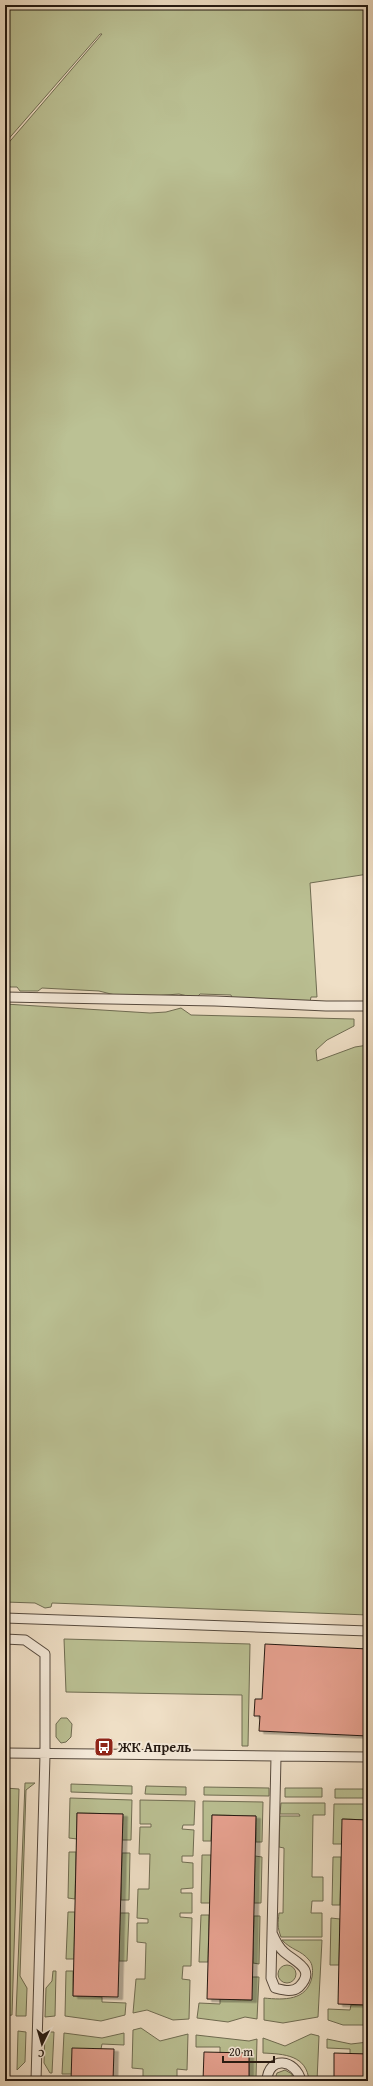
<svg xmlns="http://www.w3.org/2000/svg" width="373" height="2086" font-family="'Gentium Book Plus',serif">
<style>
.green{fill:#bbc194;stroke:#6f6c52}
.building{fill:#e8a291;stroke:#231811;filter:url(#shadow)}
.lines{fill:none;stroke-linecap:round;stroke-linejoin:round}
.service-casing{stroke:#564a3e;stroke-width:11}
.service{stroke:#f5eada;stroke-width:9}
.labels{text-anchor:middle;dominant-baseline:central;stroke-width:4;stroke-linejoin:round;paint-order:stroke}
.poi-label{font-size:14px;font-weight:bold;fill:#231811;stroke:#f5eada;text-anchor:start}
</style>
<defs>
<filter id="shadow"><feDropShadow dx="4.5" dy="2.5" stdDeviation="0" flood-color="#0004"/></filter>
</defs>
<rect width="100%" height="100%" fill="#efdfc6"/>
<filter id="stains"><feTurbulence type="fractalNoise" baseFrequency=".005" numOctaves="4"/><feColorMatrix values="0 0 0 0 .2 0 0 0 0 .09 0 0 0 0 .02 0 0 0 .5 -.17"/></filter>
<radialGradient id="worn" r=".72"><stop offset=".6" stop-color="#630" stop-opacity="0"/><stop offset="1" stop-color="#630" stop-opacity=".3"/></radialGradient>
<!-- green -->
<path class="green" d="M5,5H368V874L310,883L317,997H311L310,1002L233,1000L231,995L200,994L196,998L179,994L127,998L99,991L42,988L38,991H20L17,987H10L5,974V147L102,34H100L5,143Z
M5,1004L150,1013L166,1012L181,1008L191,1015L354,1019V1026L327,1040L316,1050L317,1061L355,1047L368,1045V1615L52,1603L51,1607L45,1608L35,1603L5,1602Z
M64,1639L250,1644L248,1746H242V1695L66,1692Z
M61,1718H67L72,1724L71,1737L66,1742L61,1743L56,1737V1724Z
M25,1783H35L26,1790L20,1976L27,1988L26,2016H16Z
M71,1784L132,1786V1794L71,1792Z
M146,1786L186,1787V1795L145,1794Z
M204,1787L269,1788V1796L204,1795Z
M5,1788L19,1789L12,2015L5,2016L8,1810H5Z
M285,1788H322V1797H285Z
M335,1789H368V1798H335Z
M70,1798L132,1800L131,1840H122L123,1814L77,1813V1839L69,1838Z
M140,1800L195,1801L194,1825H183L182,1829L194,1830L193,1856H182V1862L193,1863V1888L181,1889V1893H192V1913H180V1917L192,1918L191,1966H183L182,1979L190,1980L189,2019L173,2020L147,2010L133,2013L136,1979H145L146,1943L137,1942V1923H148V1919L137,1918L138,1889H149L150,1854H139L140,1827H151V1824H140Z
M203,1801L263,1802L262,1842H256V1816L212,1815L211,1841H203Z
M281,1803H325V1815H313L312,1877H323V1901H312L311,1913H322V1937H281C277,1926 278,1924 279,1913H283L284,1852V1848L279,1847L280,1816H300L299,1814H280Z
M334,1804H368V1820L343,1819L342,1844H333Z
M69,1852H76L75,1899L68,1898Z
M122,1853H130L129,1900H121Z
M202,1855H211L210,1903H201Z
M255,1856L262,1857L261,1903H254Z
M333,1857H341L340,1905H332Z
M68,1912H75L74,1959H66Z
M120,1913H129L127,1961H119Z
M201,1915H209L208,1962H199Z
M254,1916H260L259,1964L253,1963Z
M331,1918L340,1919L339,1965H330Z
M282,1940H322L318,2017L283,2023L264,2020V1998C284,2000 307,2001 312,1977C313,1972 313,1964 309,1960C301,1950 291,1950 282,1940Z
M278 1974a9 9 0 1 1 18 0a9 9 0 1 1-18 0Z
M53,1971H56L55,2016L45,2017L46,1988L52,1981Z
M66,1971H73V1996L102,1997V2002L126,2003L125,2015L101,2021L65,2016Z
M252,1977H259L257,2019L245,2017L228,2022L197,2018L199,2003L220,2004V1999L251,2000Z
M351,2005H368V2025H343L328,2020V2009L350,2010Z
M141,2028L160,2041L188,2034L187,2070L177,2069V2081H143V2069L132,2068L133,2030Z
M18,2031L26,2032L25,2062L17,2070Z
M45,2032H54L52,2073H50L44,2063Z
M64,2033L102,2038L124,2033V2045L102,2044L101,2049L71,2074H62Z
M311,2034L319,2036L317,2081H309C307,2055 284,2054 263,2053V2038L285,2046Z
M196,2035L249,2041L257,2039L256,2078H249V2053H220V2047H196Z
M327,2039L351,2044L368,2042V2054H350V2049L327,2048Z
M285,2070L292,2074L293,2081H274L277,2073Z"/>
<!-- building -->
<path class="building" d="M265,1644L368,1649V1736L259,1731L260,1716H254L255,1699H262Z
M77,1813L123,1814L118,1997L73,1996Z
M212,1815L256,1816L252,2000L207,1999Z
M342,1819L368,1820V2005L338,2004Z
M72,2048L114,2049L113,2081H71Z
M204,2052L249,2053V2081H203Z
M334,2053L368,2054V2081H334Z"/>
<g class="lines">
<defs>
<path id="service" d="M5,997L215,1001L326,1006H368
M5,1618L368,1631
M5,1639L25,1640L45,1654V1755L36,2081
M5,1753L368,1757
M272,1933C275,1940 278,1947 284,1952C295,1962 317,1969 299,1987C292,1993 283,1990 275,1988L271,1978L276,1757
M267,2081C268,2055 296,2059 301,2081"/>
</defs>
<!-- service casing -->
<use href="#service" class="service-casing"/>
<!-- service -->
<use href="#service" class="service"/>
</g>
<!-- icons -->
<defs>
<symbol id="bus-square" viewBox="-11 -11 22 22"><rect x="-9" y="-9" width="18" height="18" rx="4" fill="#8f2418" stroke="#f5eada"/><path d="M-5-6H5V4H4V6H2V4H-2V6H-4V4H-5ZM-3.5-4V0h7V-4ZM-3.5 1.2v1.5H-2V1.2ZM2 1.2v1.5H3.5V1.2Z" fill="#fff"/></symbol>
</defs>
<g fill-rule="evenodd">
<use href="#bus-square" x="93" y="1736" width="22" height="22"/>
</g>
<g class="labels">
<!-- poi labels -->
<g class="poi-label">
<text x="118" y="1747">ЖК Апрель</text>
</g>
</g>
<!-- margin -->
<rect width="373" height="2086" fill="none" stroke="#efdfc6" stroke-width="20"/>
<rect x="6" y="6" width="361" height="2074" fill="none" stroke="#231811" stroke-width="2"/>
<rect x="10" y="10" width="353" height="2066" fill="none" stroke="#231811"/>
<!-- north arrow -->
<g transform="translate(42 2044) rotate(185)" stroke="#f5eada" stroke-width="3" paint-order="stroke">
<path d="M0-3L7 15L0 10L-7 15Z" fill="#231811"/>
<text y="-6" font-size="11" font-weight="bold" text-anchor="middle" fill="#231811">С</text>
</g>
<!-- scale -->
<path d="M223 2056v6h51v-6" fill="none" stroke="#231811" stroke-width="2"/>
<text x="229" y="2056" font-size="12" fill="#231811" stroke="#f5eada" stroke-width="3" paint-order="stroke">20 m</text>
<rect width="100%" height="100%" filter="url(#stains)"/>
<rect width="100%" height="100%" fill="url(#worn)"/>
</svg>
